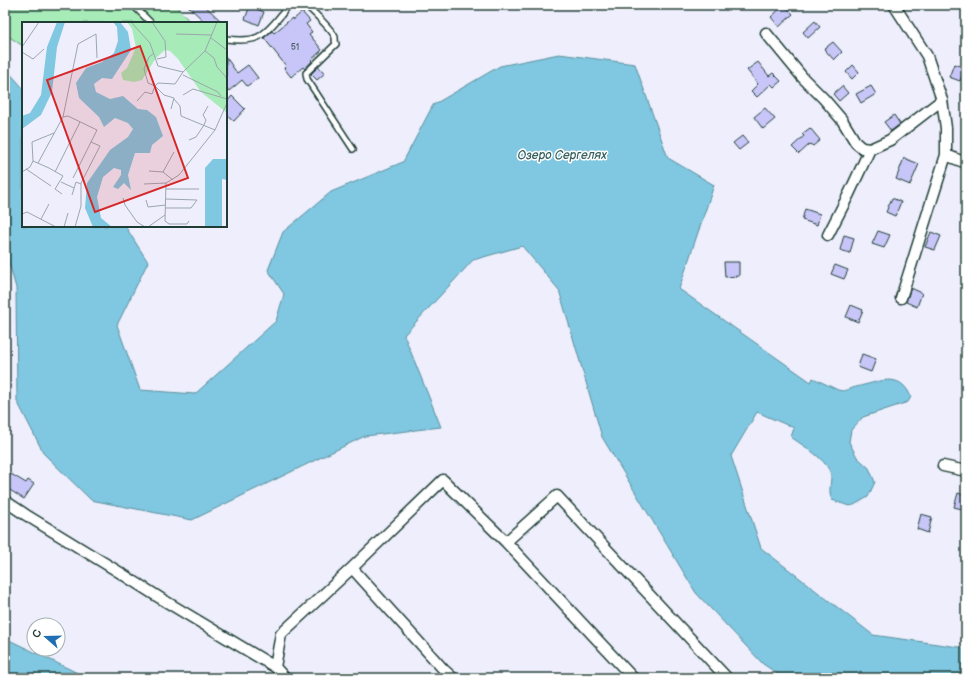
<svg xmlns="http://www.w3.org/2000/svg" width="971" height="683" font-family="'Balsamiq Sans',sans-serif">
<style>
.green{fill:#a7ecb8;stroke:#639476}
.water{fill:#80c7e1;stroke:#59909c}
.building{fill:#c8c6f8;stroke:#1f3d34}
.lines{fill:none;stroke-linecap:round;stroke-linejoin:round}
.service-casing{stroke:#1f3d34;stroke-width:8}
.minor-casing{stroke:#1f3d34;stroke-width:13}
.service{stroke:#fff;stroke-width:5}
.minor{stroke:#fff;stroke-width:10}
.labels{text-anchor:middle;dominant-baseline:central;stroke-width:3;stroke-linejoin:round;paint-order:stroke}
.number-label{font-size:9px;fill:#495f65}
.water-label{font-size:12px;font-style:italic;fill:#37605f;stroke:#fff}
.inset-road{fill:none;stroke:#9ba7ad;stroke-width:1}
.view{fill:#d62828;fill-opacity:0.15;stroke:#d62828;stroke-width:2}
.inset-edge{fill:none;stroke:#1f3d34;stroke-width:2}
</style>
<rect width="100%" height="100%" fill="#eeeefd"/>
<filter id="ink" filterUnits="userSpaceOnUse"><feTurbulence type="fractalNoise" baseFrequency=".025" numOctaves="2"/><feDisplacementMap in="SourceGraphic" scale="8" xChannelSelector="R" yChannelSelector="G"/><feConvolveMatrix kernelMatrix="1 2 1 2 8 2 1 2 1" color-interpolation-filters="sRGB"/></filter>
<g filter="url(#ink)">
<!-- green -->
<path class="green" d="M5,5H175L191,23H23V46L5,34Z"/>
<!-- water -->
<path class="water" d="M559,54L635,64L668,158L714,185L679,289L811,382L813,378L838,390L843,391C851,388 860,386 868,384C886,379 902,375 911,397L908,402L863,417L851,430L849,442L857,457L869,468L875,482L868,497L854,505L849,506L832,500C828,492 831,484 831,476C829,460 803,446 791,437L794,428L757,412L731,456L761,548L873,635L966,648V678H784L763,664L696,593L602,437L559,290L522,246L473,260L404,335L441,427L365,436L192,520L91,500L44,454L17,401L16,288L5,249V70H7L23,88V226H125L148,262L117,325L140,390L195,394L276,321L284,294L268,270L283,232L331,192L403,162L433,105L500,66Z
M5,638L88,678H5Z"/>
<!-- building -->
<path class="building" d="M187,5H204L223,23H206Z
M784,5L793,14L779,27L771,17Z
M250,6L264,12L259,25L245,19Z
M302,12L310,21L306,24L312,32L309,34L322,50L311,60L312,61L305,69L303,67L291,77L284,68L286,66L264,38L272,31L274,33L292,18L293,20Z
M815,21L820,27L808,38L803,32Z
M833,42L842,52L834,60L824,49Z
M226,57L237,73L248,65L258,78L247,86L242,80L229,91L226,87Z
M758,62L769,76L773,73L781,81L774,87L771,84L757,97L751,91L758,84L747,70Z
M954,64L965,68L960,81L949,77Z
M853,65L859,72L852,79L846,72Z
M318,67L325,73L317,80L311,74Z
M842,86L848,93L839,101L833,94Z
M871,86L876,94L861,103L856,94Z
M232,96L245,109L234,121L226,114V103Z
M765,108L775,119L763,129L754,117Z
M894,115L900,124L891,131L884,122Z
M810,128L820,140L813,146L810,144L799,154L792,147L804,136L802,134Z
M742,136L748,143L739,150L733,143Z
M904,158L919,164L910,185L896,179Z
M892,198L901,202L895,216L886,212Z
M805,209L820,214L817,225L802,220Z
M878,231L890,235L884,248L872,244Z
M931,232L941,236L935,250L925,247Z
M844,235L854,238L850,253L840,250Z
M724,262H739V276L725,277Z
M835,265L848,270L844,279L831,274Z
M911,288L922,293L917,307L906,302Z
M851,305L863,310L858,322L846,317Z
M862,354L876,359L871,372L858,367Z
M11,474L26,483L28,480L34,484L24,499L5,487V483Z
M958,493L966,496V510L954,507Z
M921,514L932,517L928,533L917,529Z"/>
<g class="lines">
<defs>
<path id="service" d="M133,5L151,23
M305,5C312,10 332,30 335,37C335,39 335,42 336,44L306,73L307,79L353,149
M226,39C235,40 250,41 258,37C267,33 283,14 288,5"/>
<path id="minor" d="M894,5L927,56L942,100L946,128V155L901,298
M766,33L803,78L824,99L842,120L856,143L862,148L870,149
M946,155L966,163
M828,235L849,194L870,149L890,140L942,100
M943,466L966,471
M5,501L26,515L119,572L160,598L275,667L285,678
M506,542L557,496L727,678
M352,568L444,670L453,678
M275,667L281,634L352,568L443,480L506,542L633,678"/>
</defs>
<!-- service casing -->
<use href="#service" class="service-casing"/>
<!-- minor casing -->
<use href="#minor" class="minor-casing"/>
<!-- service -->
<use href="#service" class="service"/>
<!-- minor -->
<use href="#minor" class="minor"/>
</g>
</g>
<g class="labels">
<!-- number labels -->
<g class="number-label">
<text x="295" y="47">51</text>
</g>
<!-- water labels -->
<g class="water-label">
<text x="562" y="155">Озеро Сергелях</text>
</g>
</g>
<!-- overview -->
<g transform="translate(22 22)">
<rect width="205" height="205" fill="#eeeefd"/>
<path d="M105,0H205V91L179,70L156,37L148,29L143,28L134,36L120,58L112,60L101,58L99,51L105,46L114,25L110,7Z" fill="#a7ecb8"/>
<path d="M35,0H43L35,25L30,70L19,93L0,107V94L8,91L19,73L25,25ZM91,0H98L106,10L109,28L90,57L80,56L72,62L74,70L88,77L101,74L116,87L125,88L134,95L141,114L130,123L128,131H113L106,153L109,168L102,161L96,167L91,165L99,153V148L92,146L81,155L75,175L79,196L90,205H71L63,186L65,161L88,128L106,115L111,107L106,101L93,96L82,105L77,95L57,76L54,61L64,46L80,40L92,31L96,19L95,5ZM191,137H205V158L200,157V205H183V146Z" fill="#80c7e1"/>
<path class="inset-road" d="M109,0L128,21L136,44L161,50M130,0L143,19L144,35L135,37M154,12L190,13M189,16L205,28M0,25L17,0M183,29L192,36L195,45L204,55L205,61M0,30L11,37L22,27M132,31L127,35L122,47L126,61L133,64L136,61L153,62L161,50L183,29L195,0M161,53L196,70L199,74M161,73L171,67L205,77M152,77L158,84L159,94L193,108M115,79L123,70L130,72L133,64L142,73L152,76L149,87M41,95L46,94L75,108L51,156M167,118L174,115L182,103L184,98L181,93L186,84M11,139L10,120L32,111M16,141L41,95L56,22L74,12L75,36M4,147L29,164M127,149L141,150L151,158M0,150L8,145L11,139L27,146L41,154L33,167L40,172M33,150L58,100M141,150L152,130M39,160L52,166M144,161L143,199L147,202H165L167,199M122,162L144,161L157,153L193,108L205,81M144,167H177M50,173L54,160L59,162M101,176L103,183L115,200L123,205M124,178L126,185L144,183M143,186H169L175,178L144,177M0,192L5,190L34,205M19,197L27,182M42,205L46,191M53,205L59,184V161L78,124L69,120M126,205L143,193"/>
<path class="view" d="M118,24L166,156L73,190L25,58Z"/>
<rect width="205" height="205" class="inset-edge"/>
</g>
<!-- margin -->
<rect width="971" height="683" fill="none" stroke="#fff" stroke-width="20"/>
<rect x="10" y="10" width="951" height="663" fill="none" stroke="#1f3d34" stroke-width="1.5" filter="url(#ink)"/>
<!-- north arrow -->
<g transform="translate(46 637) rotate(290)"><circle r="19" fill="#ffffff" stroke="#a5b1ae"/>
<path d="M0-3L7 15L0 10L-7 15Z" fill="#1f6fb2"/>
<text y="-6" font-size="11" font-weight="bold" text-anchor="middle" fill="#1f3d34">С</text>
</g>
</svg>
